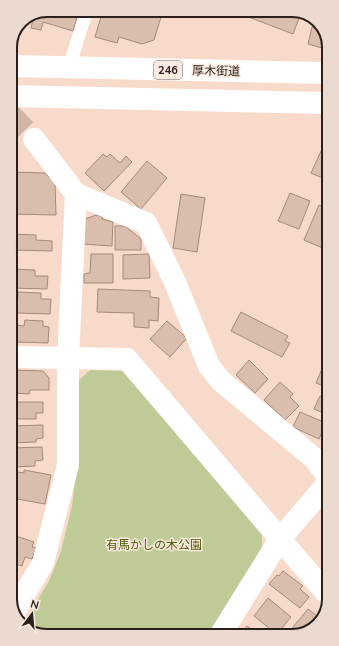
<svg xmlns="http://www.w3.org/2000/svg" width="339" height="646" font-family="'Nunito Sans','Noto Sans JP',sans-serif">
<style>
.green{fill:#bfcb96}
.building{fill:#dabead;stroke:#a48a7a}
.lines{fill:none;stroke-linecap:round;stroke-linejoin:round}
.street-tunnel{stroke:#ceb5a6;stroke-width:22;stroke-dasharray:22 11;stroke-linecap:butt}
.lane{stroke:#fff;stroke-width:13}
.street{stroke:#fff;stroke-width:22}
.highway{stroke:#fff;stroke-width:22}
.labels{text-anchor:middle;dominant-baseline:central;stroke-width:3;stroke-linejoin:round;paint-order:stroke}
.shield{fill:#fbeadf;stroke:#695c54;stroke-width:1}
.shield-label{font-size:11px;font-weight:bold;fill:#2a1f19}
.street-label{font-size:12px;fill:#2a1f19;stroke:#fbeadf}
.park-label{font-size:12px;fill:#4e5a05;stroke:#fbeadf}
.rim{fill:none;stroke:#2a1f19;stroke-width:2}
</style>
<rect width="100%" height="100%" fill="#f7dac9"/>
<!-- green -->
<path class="green" d="M90,370L122,371L262,533V554L209,634L45,636L27,629V618L49,581L61,551L72,506L78,457V381Z"/>
<!-- building -->
<path class="building" d="M48,10H79L73,31L43,22L41,30L31,28L34,15Z
M103,10H150L149,13L161,17L154,40L142,44L119,37L117,43L95,37Z
M249,10H294L301,13L293,34L246,16Z
M315,19L321,27L314,25Z
M312,27L323,29L326,33V49L308,44Z
M327,138V180L311,173Z
M103,154L107,157L110,154L120,163L126,156L132,162L104,191L85,173Z
M147,161L167,178L141,209L121,192Z
M11,172L45,173L55,183L56,215L11,214Z
M290,193L310,201L299,229L278,221Z
M181,194L205,198L197,252L173,248Z
M319,205L327,209V250L304,240Z
M96,215L103,217L102,219L113,222L112,246L82,244L83,220Z
M115,226H125L141,239V250H115Z
M12,234L36,235V240L52,241V251L12,250Z
M91,254H113V283H84V274L90,273Z
M149,254L150,278L123,279V255Z
M11,269L35,270V276H48L47,289L11,288Z
M98,289L150,291V297L159,298L158,321L149,320V328L134,327V313L97,312Z
M11,292L15,293L14,322H11Z
M18,292L41,293V299H51L50,314L17,313Z
M241,312L288,336L285,341L290,343L282,357L231,331Z
M25,320L43,321V326L49,327L48,343L16,342L17,325L24,326Z
M167,321L187,338L170,357L150,339Z
M249,360L268,379L255,393L236,375Z
M324,364L328,366V388L316,383Z
M12,370L43,371L49,378V390H30L29,394L12,393Z
M280,382L293,394L290,397L299,406L285,420L264,400Z
M320,396L328,400V415L314,409Z
M12,402H43V413H36V419H12Z
M300,412L326,423L319,439L293,427Z
M43,425V438L36,439V442L12,443V426Z
M42,447L43,460L35,461V466L12,467V448Z
M24,470L51,475L45,504L12,498V471L24,473Z
M13,535L34,542L32,547L36,548L32,559L25,557L22,566L13,563Z
M283,571L303,586L300,589L309,597L300,608L269,584L277,575L279,576Z
M268,598L291,617L278,633H275L254,616Z
M308,609L322,620L306,633H288Z
M247,626L258,634H241Z"/>
<g class="lines">
<!-- street-tunnel -->
<path class="street-tunnel" d="M10,114L34,139"/>
<!-- lane -->
<path class="lane" d="M69,67L87,10"/>
<!-- street -->
<path class="street" d="M76,194L146,223L175,282L209,366L221,381L315,459L328,477
M12,357L127,359L280,539L329,596
M13,614L43,563L68,465V359L76,194L34,139
M221,634L280,539L328,483"/>
<!-- highway -->
<path class="highway" d="M10,66L104,68L326,73
M10,96L326,103"/>
</g>
<g class="labels">
<!-- shield labels -->
<rect class="shield" x="154" y="61" width="28" height="18" rx="3"/>
<g class="shield-label">
<text x="168" y="70">246</text>
</g>
<!-- street labels -->
<g class="street-label">
<text transform="translate(216 71) rotate(1)">厚木街道</text>
</g>
<!-- park labels -->
<g class="park-label">
<text x="154" y="545">有馬かしの木公園</text>
</g>
</g>
<!-- crop -->
<path d="M0 0H339V646H0ZM47 17H292A30 30 0 0 1 322 47V599A30 30 0 0 1 292 629H47A30 30 0 0 1 17 599V47A30 30 0 0 1 47 17Z" fill="#eadacf" fill-rule="evenodd"/>
<path class="rim" d="M47 17H292A30 30 0 0 1 322 47V599A30 30 0 0 1 292 629H47A30 30 0 0 1 17 599V47A30 30 0 0 1 47 17Z"/>
<!-- north arrow -->
<g transform="translate(32 614) rotate(16)" stroke="#fbeadf" stroke-width="3" paint-order="stroke">
<path d="M0-3L7 15L0 10L-7 15Z" fill="#2a1f19"/>
<text y="-6" font-size="11" font-weight="bold" text-anchor="middle" fill="#2a1f19">N</text>
</g>
</svg>
